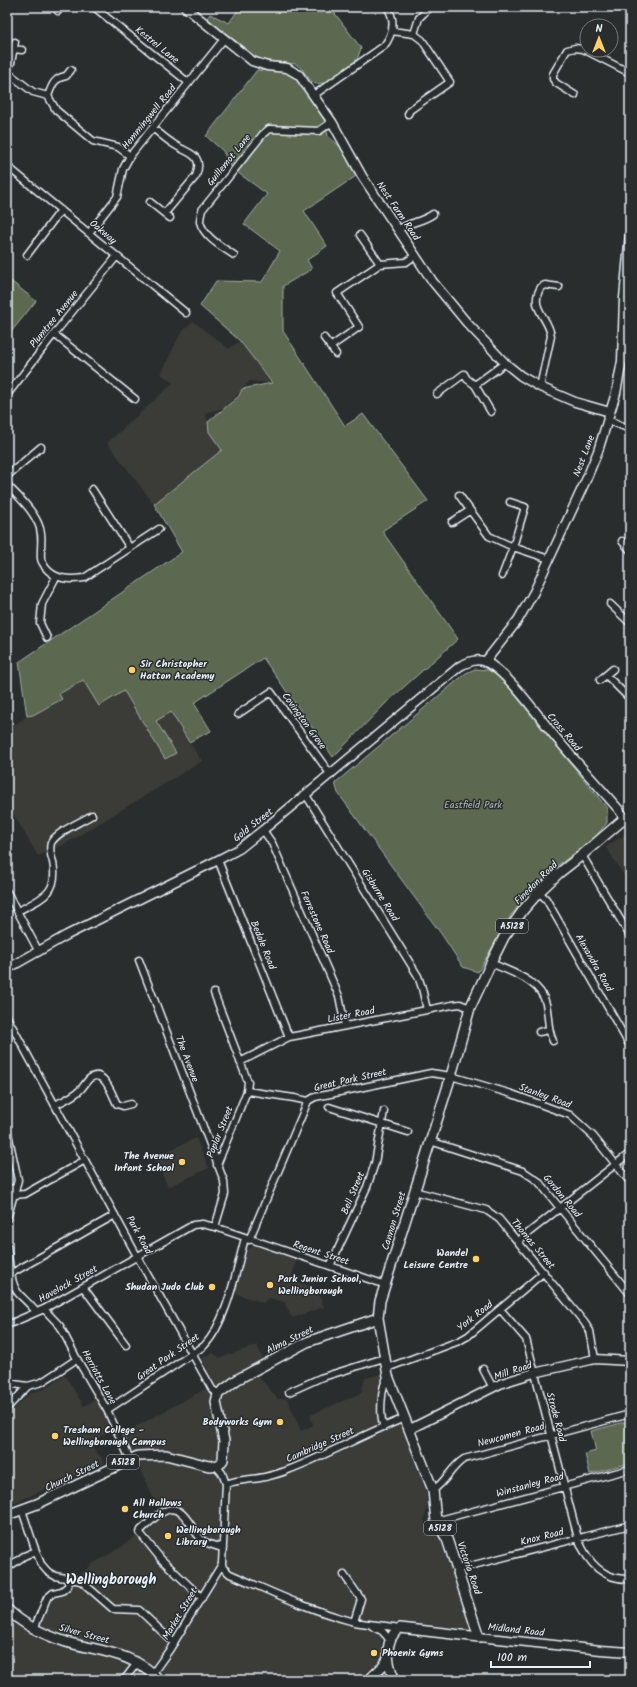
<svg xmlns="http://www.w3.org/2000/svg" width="637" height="1687" font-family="Kalam,sans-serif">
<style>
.built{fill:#3b3b37}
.green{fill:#5c674f;stroke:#a2aca4}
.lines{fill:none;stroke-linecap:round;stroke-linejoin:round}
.street-casing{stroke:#e8f1f8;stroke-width:9}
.secondary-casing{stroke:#e8f1f8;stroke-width:11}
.primary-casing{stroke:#e8f1f8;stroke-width:12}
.street{stroke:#2a2d2e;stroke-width:6}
.secondary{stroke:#2a2d2e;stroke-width:8}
.primary{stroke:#2a2d2e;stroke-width:9}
.poi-dot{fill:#ffd166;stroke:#2a2d2e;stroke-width:1.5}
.labels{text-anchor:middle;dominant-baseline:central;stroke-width:3;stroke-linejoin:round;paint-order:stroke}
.shield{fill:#2a2d2e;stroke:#afb6bb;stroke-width:1}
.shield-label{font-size:9px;font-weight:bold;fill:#e8f1f8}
.street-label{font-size:10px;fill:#e8f1f8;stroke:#2a2d2e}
.poi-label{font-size:10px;font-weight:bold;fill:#e8f1f8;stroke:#2a2d2e;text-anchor:start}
.park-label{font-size:10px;fill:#b0bab4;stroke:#2a2d2e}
.district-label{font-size:14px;font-weight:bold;fill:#e8f1f8;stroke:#2a2d2e}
</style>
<rect width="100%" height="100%" fill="#2a2d2e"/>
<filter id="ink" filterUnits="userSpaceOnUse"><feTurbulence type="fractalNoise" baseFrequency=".025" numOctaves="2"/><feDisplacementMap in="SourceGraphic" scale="8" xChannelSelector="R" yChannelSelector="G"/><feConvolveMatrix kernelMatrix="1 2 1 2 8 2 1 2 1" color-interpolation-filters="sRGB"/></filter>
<g filter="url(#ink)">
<!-- built -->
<path class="built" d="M193,321L229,349L240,341L271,383L250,381L226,407L205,413L208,422L209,432L222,450L154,504L107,443L173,383L161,374L180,334Z
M187,549L458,639L387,702L333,757L263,658L194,703L211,731L189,742L202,761L67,843L38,856L7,803V730L27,716L19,662Z
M630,831V885L606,847Z
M196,1138L209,1168L168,1187L154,1157Z
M254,1246L298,1256L291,1280L317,1289L324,1307L292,1318L284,1302L268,1298L263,1303L234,1293L248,1249Z
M257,1345L264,1362L254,1369L257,1375L278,1399L287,1398L301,1431L313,1425L310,1415L361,1393L365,1378L382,1374L378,1422L381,1432L401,1424L425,1488L428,1504L424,1519L427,1530H435L444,1544L475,1630L431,1625L386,1622L381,1643L383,1660L365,1673L369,1680H7V1622L18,1621L35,1630L46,1605L52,1598L65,1594L71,1583L78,1576L94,1563L118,1549L140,1533L139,1525L159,1511L124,1433L214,1384L202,1358L213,1353L220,1358Z
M65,1375L84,1406L98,1398L114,1429L90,1443L105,1463L7,1506V1415L31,1393L46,1388Z"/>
<!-- green -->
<path class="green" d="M240,7H330L361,48L357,60L325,83L316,84L312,82L302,69L296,64L260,60L207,18L210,14L229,23Z
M257,70L286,72L297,78L323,115L328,136L342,148L356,176L304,211L327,246L307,260L312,269L283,286V331L345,426L363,414L428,501L382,531L458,639L387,702L333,757L263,658L194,703L211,731L189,742L171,712L156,721L176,753L165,759L124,691L99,706L83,680L59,694L62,699L33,715L27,716L19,662L182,552L154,504L222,450L209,432L208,422L239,396L242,389L272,383L240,341L200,306L216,281L262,282L280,251L244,224L267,194L230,167L223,151L206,136Z
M7,278L36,301L7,337Z
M475,669L487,670L498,674L607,808V823L591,842L555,867L511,915L478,972L463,967L442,935L338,793L335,783L466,673Z
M625,1422L630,1441L627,1443L630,1452V1463L590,1474L585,1454L596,1451L591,1431Z"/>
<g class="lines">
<defs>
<path id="street" d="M94,7L189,83
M58,11L61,7
M392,31L414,34L422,40L450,82L410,110L408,114
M414,34L419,18L430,7
M14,49L22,50
M7,70L11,63L15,42
M7,72L33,92L48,96L56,110L93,141L118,147L130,156
M314,95L384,46C393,34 396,20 387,7
M575,95L556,83L553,79V74L567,50L575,48L583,49L630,73
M48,96C52,85 54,78 66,76L71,70
M153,128C160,134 167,140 175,145C189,154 204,154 196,176L165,213
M7,166L186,313
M150,202L170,218
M399,229C410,222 422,222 433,214
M89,233L117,197L123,169L130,156L224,39
M360,235L380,264
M27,255L61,210
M234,255C222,247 204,237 200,222C200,218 201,214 202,210L263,134L269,129L319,131L332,122
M54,334L135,399
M324,338L336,354
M330,347L359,327L337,293L380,264L406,262L416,255
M475,385L505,363
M540,387L551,336C549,317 528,308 541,287L545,285L559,287
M437,394L464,374L467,379L475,385L491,412
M7,395L54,334L117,256
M608,420L630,429
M7,476L41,447
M7,485C18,496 31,508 38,523C44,535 40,547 41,559C41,562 44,564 45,567C55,580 69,580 84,578L159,529
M92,489L130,548
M459,495L489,536L513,547L549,559
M452,522L469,511
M622,541L630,550
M502,576L513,547L525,507L510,502
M610,604L630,623
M47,638L40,623L42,604L56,577
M606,675L630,699
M600,680L613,669
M238,714L271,692L331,775
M306,795L418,976L422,988L427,1010
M263,830L272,843L339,996L345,1026
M582,855L630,936
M218,860L289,1037
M7,892L39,952
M539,892L546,899L630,1046
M18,911C42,898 59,894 53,862C51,856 49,849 51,843C56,832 81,822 92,815
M139,960L224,1181L225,1194L215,1227
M491,963C510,972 541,980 546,1004C549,1017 547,1028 553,1041
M214,993L248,1082L247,1091L217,1165
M7,1017L137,1256L212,1389L218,1394
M539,1032L548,1030
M240,1062L289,1037L300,1035L452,1005L460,1004L470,1008
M247,1091L294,1098L308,1101
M55,1105C63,1101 72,1097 79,1091C83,1088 85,1083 89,1079C104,1067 112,1095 117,1104L123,1106L131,1104
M329,1107L408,1132
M7,1129L18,1180L7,1219
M430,1141L523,1171L538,1181L630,1294
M7,1188L16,1189
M414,1191L486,1210L499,1219L584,1322L590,1331L595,1359
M15,1195L25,1194L85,1160
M249,1240L308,1101L315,1097L330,1094L431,1073L451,1076L512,1094L570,1115L593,1136L630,1182
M518,1241L630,1153
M7,1246C9,1259 10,1284 19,1294C25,1300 31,1305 36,1312
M330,1266L367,1187L375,1163L384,1111
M12,1273L115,1215
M83,1287L126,1345
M44,1309L60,1326L77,1359L107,1410L130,1459
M500,1309L526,1339L578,1538C587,1562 603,1580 630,1579
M7,1325L44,1309L193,1225L202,1224L215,1227L386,1285
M387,1368L459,1341L468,1336L544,1272
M483,1369L493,1388
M7,1383L28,1386L42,1382L77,1359
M289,1392L320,1378L384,1358
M7,1408L28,1386
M107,1410L204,1346C227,1322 236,1271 245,1238
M384,1427C379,1416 381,1386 388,1376
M216,1466L222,1473L226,1484L222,1564L223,1568L230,1574C270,1591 309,1610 351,1621C368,1625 384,1625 400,1628
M226,1484C239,1479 252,1480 265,1477C273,1475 281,1473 288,1470C328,1455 365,1433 405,1418
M433,1490C446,1482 451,1467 464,1459L630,1414
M22,1510L34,1546L41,1564L48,1572L55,1576L81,1581L113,1609L139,1610L174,1643
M436,1521L630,1469
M7,1568L24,1556L36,1551
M458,1569L630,1525
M344,1575L361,1599L354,1622
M202,1598L161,1559L140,1533L141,1530C148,1524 156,1515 165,1511C183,1502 191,1529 201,1539C206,1544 216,1546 223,1548
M372,1626L382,1631L390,1640
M34,1629L47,1598L53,1593L62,1591L68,1586L69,1578
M153,1673L170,1649L222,1564
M124,1680L137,1663"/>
<path id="secondary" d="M185,7L252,61L267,66L287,68L299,75L332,122L362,176L433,282L467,323L505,363L521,376L540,387L575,402L610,412
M485,662L518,620L534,592L586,480L598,451L616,393L622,361L624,298L630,233
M7,969L67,935L218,860L239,849L263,830L460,666C468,662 477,658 486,662C509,673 540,719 558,740C578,764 599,787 620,811L624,819
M410,1429L502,1383L534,1373L595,1359L630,1361
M479,1637L601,1650L630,1652
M368,1680L383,1666L388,1658
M369,1680L376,1678L386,1680"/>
<path id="primary" d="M7,1515L37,1504L138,1456L166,1455L209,1466L219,1465L223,1460L224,1441L216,1402L218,1394L238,1379L307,1342L378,1318
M7,1609C23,1625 45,1635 66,1642C98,1651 136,1653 159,1680
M395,1680C387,1664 383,1639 400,1628L479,1637L447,1539L436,1521L433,1490L388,1376L378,1318L380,1301L451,1076L470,1008L491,963L504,937L524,909L539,892L559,873L582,855L624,819L630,817"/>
</defs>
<!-- street casing -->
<use href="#street" class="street-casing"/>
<!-- secondary casing -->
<use href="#secondary" class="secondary-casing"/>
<!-- primary casing -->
<use href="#primary" class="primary-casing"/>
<!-- street -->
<use href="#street" class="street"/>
<!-- secondary -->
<use href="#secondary" class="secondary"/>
<!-- primary -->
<use href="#primary" class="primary"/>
</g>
</g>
<!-- markers -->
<g class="poi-dot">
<circle cx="132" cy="670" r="4"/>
<circle cx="182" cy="1162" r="4"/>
<circle cx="476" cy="1259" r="4"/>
<circle cx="270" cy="1285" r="4"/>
<circle cx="212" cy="1287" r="4"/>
<circle cx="280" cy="1422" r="4"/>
<circle cx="55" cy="1436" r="4"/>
<circle cx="125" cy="1509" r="4"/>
<circle cx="168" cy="1536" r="4"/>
<circle cx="374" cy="1653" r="4"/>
</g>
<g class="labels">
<!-- shield labels -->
<g class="shield">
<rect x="496" y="919" width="32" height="14" rx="3"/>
<rect x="107" y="1455" width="32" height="14" rx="3"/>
<rect x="424" y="1521" width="32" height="14" rx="3"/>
</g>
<g class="shield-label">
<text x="512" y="926">A5128</text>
<text x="123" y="1462">A5128</text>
<text x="440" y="1528">A5128</text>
</g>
<!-- street labels -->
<g class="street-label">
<text transform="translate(157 45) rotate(39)">Kestrel Lane</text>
<text transform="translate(149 117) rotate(-51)">Hemmingwell Road</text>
<text transform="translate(229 160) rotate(-51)">Guillemot Lane</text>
<text transform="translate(398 211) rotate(56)">Nest Farm Road</text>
<text transform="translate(103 232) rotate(40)">Oakway</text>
<text transform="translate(54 319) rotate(-51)">Plumtree Avenue</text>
<text transform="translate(584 456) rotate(-69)">Nest Lane</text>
<text transform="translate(304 721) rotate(54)">Covington Grove</text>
<text transform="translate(564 732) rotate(50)">Cross Road</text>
<text transform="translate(253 825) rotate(-38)">Gold Street</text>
<text transform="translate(536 883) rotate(-45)">Finedon Road</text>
<text transform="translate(380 895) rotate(58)">Gisburne Road</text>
<text transform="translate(317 922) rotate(66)">Ferrestone Road</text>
<text transform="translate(263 945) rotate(68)">Bedale Road</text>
<text transform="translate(594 963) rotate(60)">Alexandra Road</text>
<text transform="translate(351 1015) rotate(-11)">Lister Road</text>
<text transform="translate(187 1059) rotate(69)">The Avenue</text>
<text transform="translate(350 1080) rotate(-13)">Great Park Street</text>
<text transform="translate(545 1096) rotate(20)">Stanley Road</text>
<text transform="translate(220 1132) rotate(-68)">Poplar Street</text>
<text transform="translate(353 1193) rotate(-67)">Bell Street</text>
<text transform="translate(562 1196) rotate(50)">Gordon Road</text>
<text transform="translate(394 1221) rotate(-73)">Cannon Street</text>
<text transform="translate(139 1235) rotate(61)">Park Road</text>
<text transform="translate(533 1244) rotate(50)">Thomas Street</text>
<text transform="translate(321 1253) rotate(18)">Regent Street</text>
<text transform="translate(68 1284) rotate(-29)">Havelock Street</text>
<text transform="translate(475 1316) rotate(-38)">York Road</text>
<text transform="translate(290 1340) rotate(-26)">Alma Street</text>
<text transform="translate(168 1357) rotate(-35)">Great Park Street</text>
<text transform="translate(513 1371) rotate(-18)">Mill Road</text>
<text transform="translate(99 1377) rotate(61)">Herriotts Lane</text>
<text transform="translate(556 1417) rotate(75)">Strode Road</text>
<text transform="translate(511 1435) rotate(-15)">Newcomen Road</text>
<text transform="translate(320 1445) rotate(-24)">Cambridge Street</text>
<text transform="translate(72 1476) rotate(-26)">Church Street</text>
<text transform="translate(530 1485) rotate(-15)">Winstanley Road</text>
<text transform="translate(542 1537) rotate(-14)">Knox Road</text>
<text transform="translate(469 1568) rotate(71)">Victoria Road</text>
<text transform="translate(180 1614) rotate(-59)">Market Street</text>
<text transform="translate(516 1630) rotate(6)">Midland Road</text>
<text transform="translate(84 1634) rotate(15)">Silver Street</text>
</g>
<!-- poi labels -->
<g class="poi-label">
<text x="140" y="664">Sir Christopher<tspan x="140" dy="12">Hatton Academy</tspan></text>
<text x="174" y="1156" text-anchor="end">The Avenue<tspan x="174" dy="12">Infant School</tspan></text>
<text x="468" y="1253" text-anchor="end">Wandel<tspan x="468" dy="12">Leisure Centre</tspan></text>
<text x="278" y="1279">Park Junior School,<tspan x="278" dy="12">Wellingborough</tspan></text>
<text x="204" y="1287" text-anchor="end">Shudan Judo Club</text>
<text x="272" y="1422" text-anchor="end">Bodyworks Gym</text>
<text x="63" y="1430">Tresham College -<tspan x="63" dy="12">Wellingborough Campus</tspan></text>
<text x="133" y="1503">All Hallows<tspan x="133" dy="12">Church</tspan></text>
<text x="176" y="1530">Wellingborough<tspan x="176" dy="12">Library</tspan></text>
<text x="382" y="1653">Phoenix Gyms</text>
</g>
<!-- park labels -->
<g class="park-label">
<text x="473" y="805">Eastfield Park</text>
</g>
<!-- district labels -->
<g class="district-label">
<text x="111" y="1580">Wellingborough</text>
</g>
</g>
<!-- margin -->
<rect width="637" height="1687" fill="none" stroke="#2a2d2e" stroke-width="24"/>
<rect x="12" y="12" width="613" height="1663" fill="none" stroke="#e8f1f8" stroke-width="1.5" filter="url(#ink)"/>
<!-- north arrow -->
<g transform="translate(599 38)"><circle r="19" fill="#2a2d2e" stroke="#767b7f"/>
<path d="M0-3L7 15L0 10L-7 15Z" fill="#ffd166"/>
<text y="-6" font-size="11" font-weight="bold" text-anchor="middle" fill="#e8f1f8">N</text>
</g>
<!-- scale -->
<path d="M491 1661v6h99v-6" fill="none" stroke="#e8f1f8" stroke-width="2"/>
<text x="497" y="1661" font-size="12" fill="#e8f1f8" stroke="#2a2d2e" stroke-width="3" paint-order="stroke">100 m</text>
</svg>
